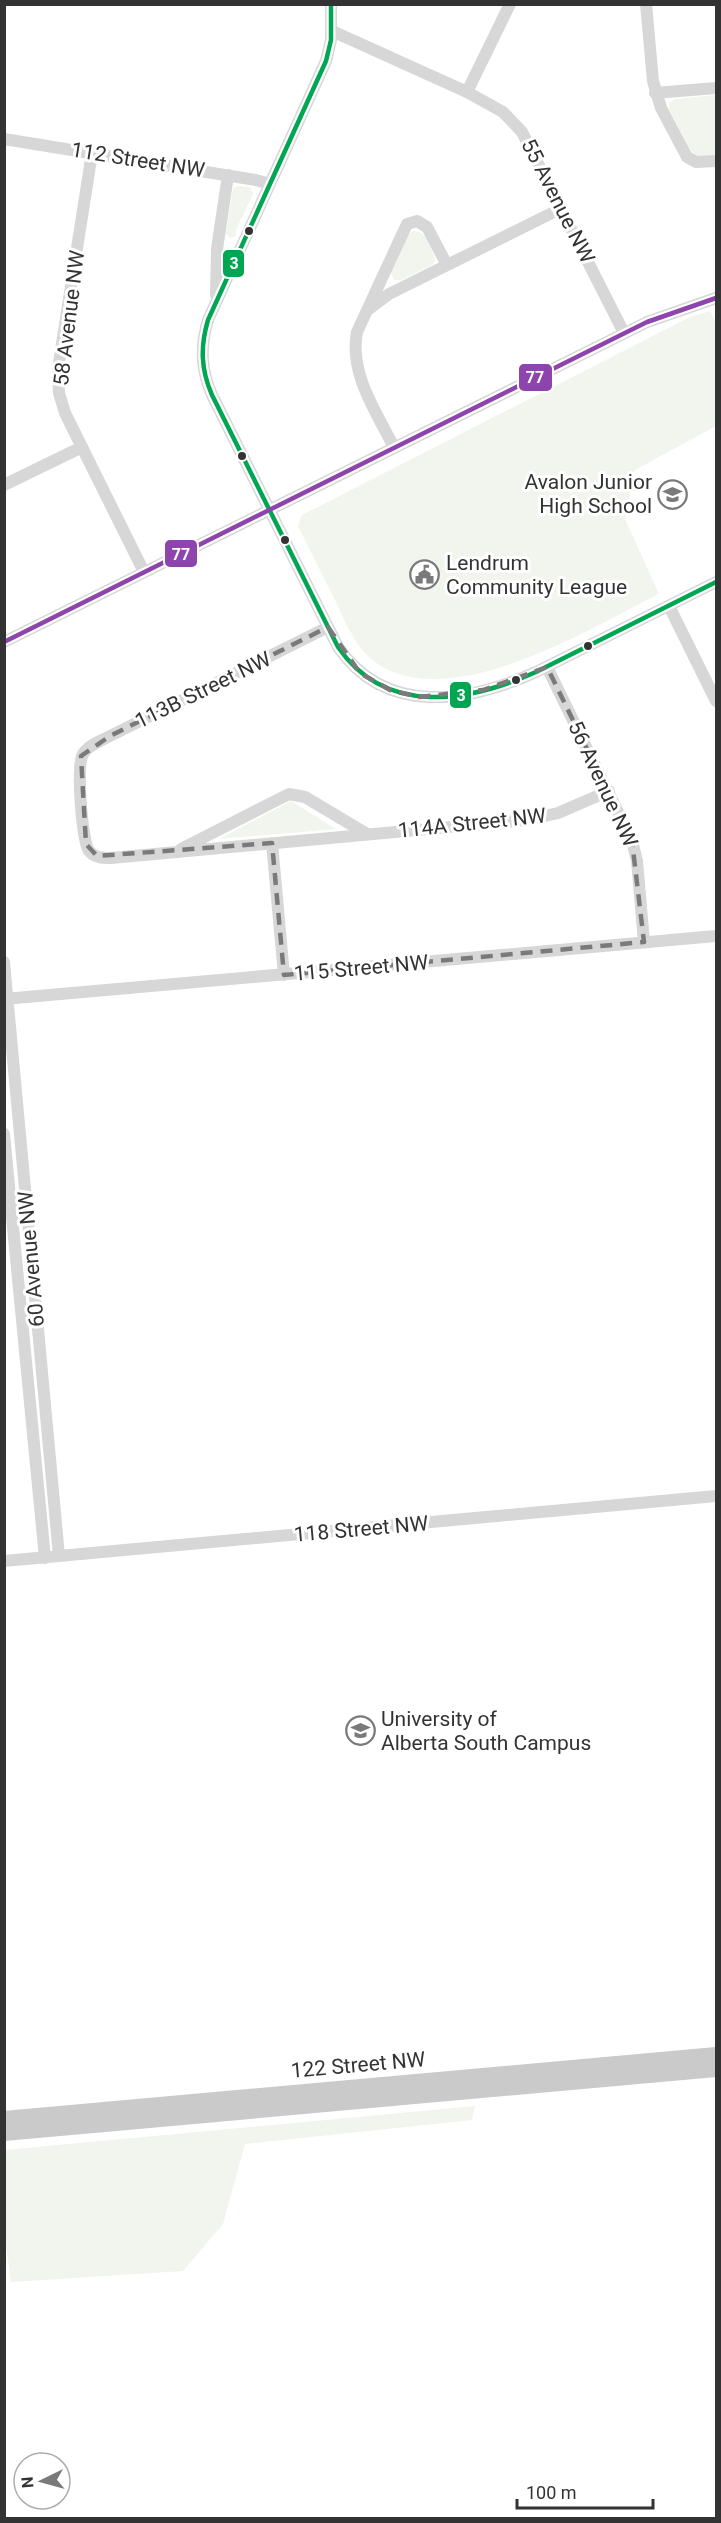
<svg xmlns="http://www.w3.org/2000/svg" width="721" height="2523" font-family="Roboto,sans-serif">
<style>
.green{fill:#f1f5ed}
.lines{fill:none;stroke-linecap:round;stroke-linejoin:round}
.minor{stroke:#d7d7d7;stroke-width:12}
.major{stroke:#cacaca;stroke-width:16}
.bus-1-casing{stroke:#fff;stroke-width:9}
.bus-2-casing{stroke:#fff;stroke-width:9}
.bus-1{stroke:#00a651;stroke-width:4.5}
.bus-2{stroke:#8e44ad;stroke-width:4.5}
.marked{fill:none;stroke:#7a7a7a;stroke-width:4.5;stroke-dasharray:12 8;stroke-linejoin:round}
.bus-dot{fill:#333;stroke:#fff;stroke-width:2}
.labels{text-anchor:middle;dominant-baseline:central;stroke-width:6;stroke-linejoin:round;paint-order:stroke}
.street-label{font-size:21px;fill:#333;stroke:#fff}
.poi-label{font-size:21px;fill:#333;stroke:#fff;text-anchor:start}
.line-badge{stroke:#fff;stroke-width:2}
.badge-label{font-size:16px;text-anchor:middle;font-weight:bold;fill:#fff}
</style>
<rect width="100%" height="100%" fill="#fff"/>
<!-- green -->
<path class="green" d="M716,95V155L697,156L691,151L669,109V103L675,99Z
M240,186L250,187L253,194L236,230V236L230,238L226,233L233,188Z
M413,231C426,230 433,249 435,261L432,265L401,280H394L391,273L408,235Z
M710,311L716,323V426L635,470L625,519L659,594C588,629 443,720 370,658C353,643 344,619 335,600C322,575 310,550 298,526L302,515L690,317Z
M291,801L336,829L219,839Z
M475,2106L472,2120L245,2144L223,2224L183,2271L11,2282L4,2229L5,2150Z"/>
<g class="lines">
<!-- minor -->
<path class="minor" d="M331,4V40L326,61L208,320C200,347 201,370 212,395L338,647C386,717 469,702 536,672L716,582
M646,4L653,81L661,108L687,157L696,162L716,161
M332,31L467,92L510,4
M467,92L503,112L522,132L624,333
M655,93L716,88
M4,139L256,180L270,184
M92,153L58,369L59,393L65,413L144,572
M216,295L217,249L228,175
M369,309L389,294L562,208
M394,447C376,412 349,373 357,332L407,224L417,221L427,227L447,265
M4,485L82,447
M669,606L716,701
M328,627L110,736C101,741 88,745 83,754C76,765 82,841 89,851C95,858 103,858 111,858L527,820L558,813L609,791
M4,642L647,322L716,298
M547,667L632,841L637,861L644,942
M272,843L284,975
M181,849L289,794L305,797L367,834
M4,962L59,1556
M4,999L716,936
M4,1134L45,1558
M4,1561L716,1496"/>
<!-- major -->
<path class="major" d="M4,2119L716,2055
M4,2133L716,2069"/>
<defs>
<path id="bus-1" d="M331,4V40L326,61L208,320C200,347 201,370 212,395L338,647C386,717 469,702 536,672L716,582"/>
<path id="bus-2" d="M4,642L647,322L716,298"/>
</defs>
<!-- bus-1 casing -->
<use href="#bus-1" class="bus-1-casing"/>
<!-- bus-2 casing -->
<use href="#bus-2" class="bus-2-casing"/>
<!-- bus-1 -->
<use href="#bus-1" class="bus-1"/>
<!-- bus-2 -->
<use href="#bus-2" class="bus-2"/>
</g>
<!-- marked area -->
<path class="marked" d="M328,627L360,673L390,690L419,697L483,690L547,667L632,841L644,942L284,975L272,843L97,856L86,844L81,756L110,736Z"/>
<!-- icons -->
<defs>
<symbol id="school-ring" viewBox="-11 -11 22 22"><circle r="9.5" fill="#fff" stroke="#7a7a7a" stroke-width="1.5"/><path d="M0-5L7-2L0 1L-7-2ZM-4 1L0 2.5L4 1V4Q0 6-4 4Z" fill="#7a7a7a"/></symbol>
<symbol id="civic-ring" viewBox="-11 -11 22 22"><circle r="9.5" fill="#fff" stroke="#7a7a7a" stroke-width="1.5"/><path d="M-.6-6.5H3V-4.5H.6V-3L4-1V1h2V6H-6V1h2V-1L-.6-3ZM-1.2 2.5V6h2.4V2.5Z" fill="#7a7a7a"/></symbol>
<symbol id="university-ring" viewBox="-11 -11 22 22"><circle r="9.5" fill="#fff" stroke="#7a7a7a" stroke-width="1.5"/><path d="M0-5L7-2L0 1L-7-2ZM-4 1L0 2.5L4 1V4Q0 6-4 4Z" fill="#7a7a7a"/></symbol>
</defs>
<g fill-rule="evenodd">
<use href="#school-ring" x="656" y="478" width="33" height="33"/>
<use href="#civic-ring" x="408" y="558" width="33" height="33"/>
<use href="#university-ring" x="344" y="1714" width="33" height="33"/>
</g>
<!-- markers -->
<g class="bus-dot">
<circle cx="249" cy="231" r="5"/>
<circle cx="242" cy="456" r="5"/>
<circle cx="285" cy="540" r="5"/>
<circle cx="588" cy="646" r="5"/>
<circle cx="516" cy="680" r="5"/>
</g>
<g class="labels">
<!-- street labels -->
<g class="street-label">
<text transform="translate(138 160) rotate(9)">112 Street NW</text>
<text transform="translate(558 201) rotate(63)">55 Avenue NW</text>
<text transform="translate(69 318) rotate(-83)">58 Avenue NW</text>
<text transform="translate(203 690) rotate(-26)">113B Street NW</text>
<text transform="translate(603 784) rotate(65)">56 Avenue NW</text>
<text transform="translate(472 823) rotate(-6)">114A Street NW</text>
<text transform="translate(361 968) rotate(-5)">115 Street NW</text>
<text transform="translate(31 1259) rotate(-95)">60 Avenue NW</text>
<text transform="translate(361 1529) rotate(-5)">118 Street NW</text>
<text transform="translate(358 2065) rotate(-5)">122 Street NW</text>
</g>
<!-- poi labels -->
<g class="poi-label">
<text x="652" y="482" text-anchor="end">Avalon Junior<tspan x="652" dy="24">High School</tspan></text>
<text x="446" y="563">Lendrum<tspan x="446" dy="24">Community League</tspan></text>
<text x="381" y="1719">University of<tspan x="381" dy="24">Alberta South Campus</tspan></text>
</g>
</g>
<g class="line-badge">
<rect x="222" y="249" width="23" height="29" rx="6" fill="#00a651"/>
<rect x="518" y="363" width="35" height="29" rx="6" fill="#8e44ad"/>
<rect x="164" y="539" width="34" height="29" rx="6" fill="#8e44ad"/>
<rect x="449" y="681" width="23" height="28" rx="6" fill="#00a651"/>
</g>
<g class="badge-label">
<text x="234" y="269">3</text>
<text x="535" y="383">77</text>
<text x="181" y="560">77</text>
<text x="461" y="701">3</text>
</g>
<!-- border -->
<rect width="721" height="2523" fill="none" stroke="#333333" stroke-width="12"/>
<!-- north arrow -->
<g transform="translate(42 2481) rotate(265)"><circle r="28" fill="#ffffff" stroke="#adadad" stroke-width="1.5"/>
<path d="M0-4.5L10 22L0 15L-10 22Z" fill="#7a7a7a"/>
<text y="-9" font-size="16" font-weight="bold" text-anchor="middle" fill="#333333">N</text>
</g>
<!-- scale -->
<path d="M517 2499v9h136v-9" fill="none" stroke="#333333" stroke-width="3"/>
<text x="526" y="2499" font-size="18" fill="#333333" stroke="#ffffff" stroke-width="4.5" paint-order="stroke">100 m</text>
</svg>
